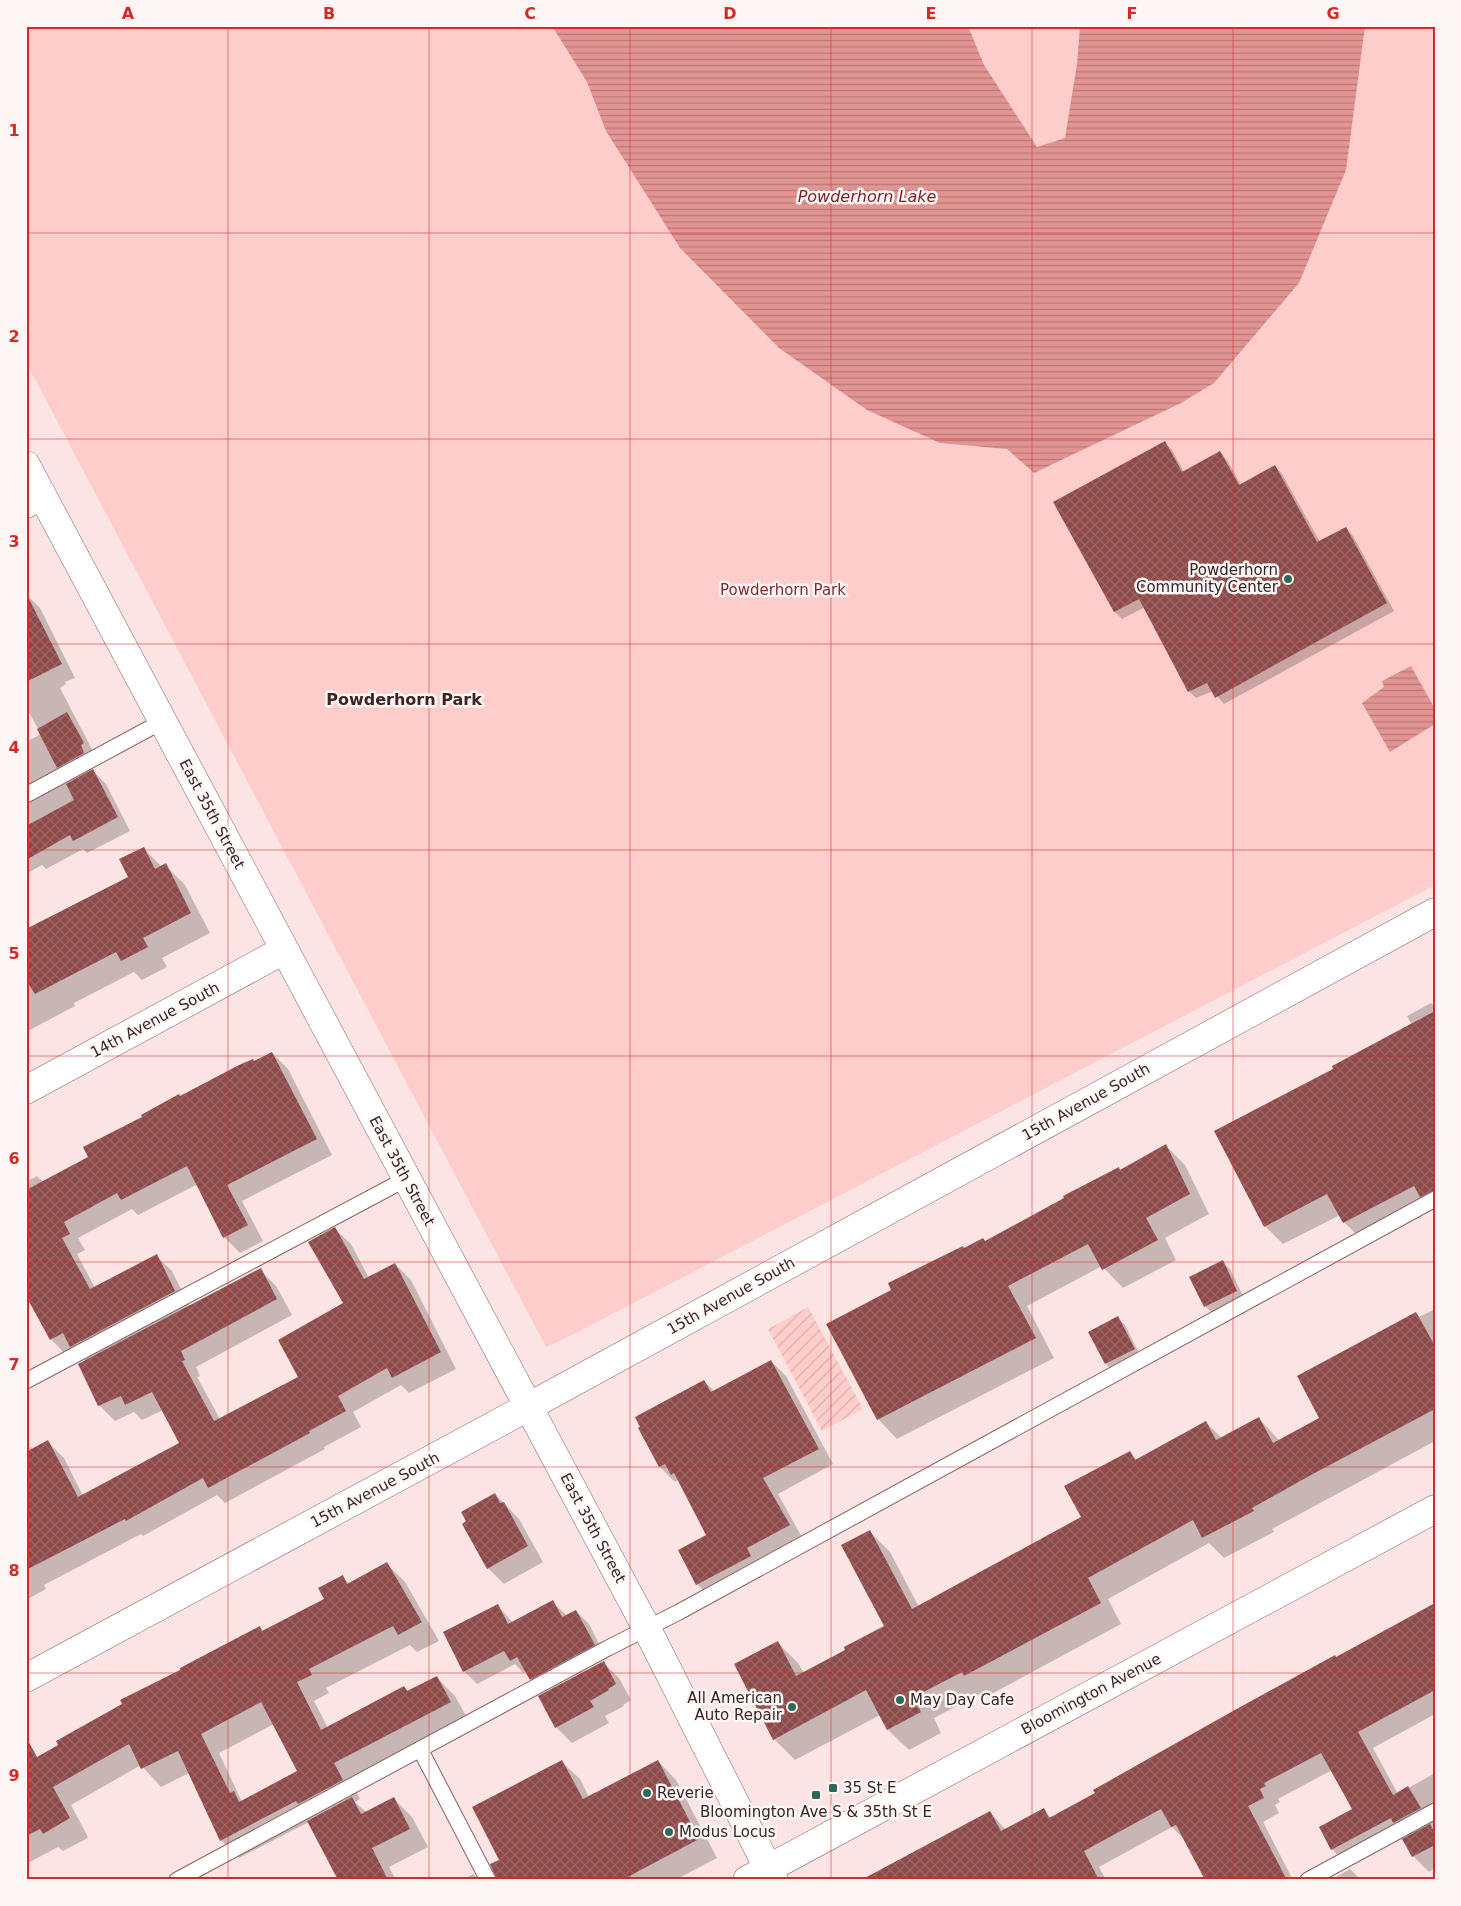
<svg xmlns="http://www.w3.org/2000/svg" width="1461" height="1906" font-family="'DejaVu Sans',sans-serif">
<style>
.park{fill:#fccdcb}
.garden{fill:url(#garden-furrows)}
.water{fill:url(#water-rules)}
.shadow{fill:#0003;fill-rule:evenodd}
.building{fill:url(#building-cross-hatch);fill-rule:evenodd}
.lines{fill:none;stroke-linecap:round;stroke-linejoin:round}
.lane-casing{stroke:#856563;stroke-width:17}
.street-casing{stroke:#856563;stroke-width:29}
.secondary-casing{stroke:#856563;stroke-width:29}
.lane{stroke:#fff;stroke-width:15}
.street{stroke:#fff;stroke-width:28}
.secondary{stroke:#fff;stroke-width:28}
.grid{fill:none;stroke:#d62828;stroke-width:1;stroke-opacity:0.55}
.poi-dot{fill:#2b6a58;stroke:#fef6f5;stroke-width:2}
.labels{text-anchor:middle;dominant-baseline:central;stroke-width:5;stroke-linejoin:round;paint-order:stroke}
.poi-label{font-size:15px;fill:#342626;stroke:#fef6f5;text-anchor:start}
.park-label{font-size:15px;fill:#83292d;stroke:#fef6f5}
.street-label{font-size:15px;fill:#342626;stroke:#fef6f5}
.water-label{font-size:16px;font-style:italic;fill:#781e25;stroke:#fef6f5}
.neighbourhood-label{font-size:16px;font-weight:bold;fill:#3f2423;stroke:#fef6f5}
.neatline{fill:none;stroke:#d62828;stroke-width:2}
.grid-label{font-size:16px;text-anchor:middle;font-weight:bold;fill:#d62828}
</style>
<defs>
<pattern id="garden-furrows" width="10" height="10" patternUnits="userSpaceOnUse" patternTransform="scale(1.25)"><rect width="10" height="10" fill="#fccdcb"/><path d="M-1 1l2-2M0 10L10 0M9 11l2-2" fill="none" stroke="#d9b0ae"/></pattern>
<pattern id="water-rules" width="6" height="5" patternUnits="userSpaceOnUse" patternTransform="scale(1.25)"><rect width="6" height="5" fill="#e19492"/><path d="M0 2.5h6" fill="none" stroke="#b77977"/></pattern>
<pattern id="building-cross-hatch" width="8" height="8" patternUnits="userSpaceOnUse" patternTransform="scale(1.25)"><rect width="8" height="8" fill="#8e4949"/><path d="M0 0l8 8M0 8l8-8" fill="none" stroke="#9b6666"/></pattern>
</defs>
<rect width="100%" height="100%" fill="#fbe4e3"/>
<!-- park -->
<path class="park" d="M26,26H1435V885L572,1335L546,1347L26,362Z"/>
<!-- garden -->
<path class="garden" d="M808,1307L863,1409L822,1431L768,1329Z"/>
<!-- water -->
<path class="water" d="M552,26H968L984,65L1037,147L1065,138L1077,64L1080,26H1365L1346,170L1299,283L1214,383L1181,403L1034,473L1007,449L940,443L867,410L779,348L680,248L606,131L587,82Z
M1411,666L1435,709V724L1390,752L1362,703L1384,687L1382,681Z"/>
<!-- shadow -->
<path class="shadow" d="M1165,443L1172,450L1184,472L1220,452L1227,460L1241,485L1275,466L1282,474L1320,542L1346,528L1353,536L1394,611L1224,704L1213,691L1196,698L1189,691L1145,607L1122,619L1115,612L1055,503Z
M27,595L40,608L75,678L65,682L66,684L60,688L96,757L93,759L97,766L91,769L106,784L130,831L87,853L83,849L46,869L42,865L26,874V742L41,734L26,707Z
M143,848L162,867L165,865L185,885L210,933L162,958L167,967L142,980L134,972L74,1003L75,1006L26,1032V925L30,929L130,878Z
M1431,1003L1435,1007V1208L1431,1205L1362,1240L1344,1222L1340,1215L1283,1244L1265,1226L1335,1070L1412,1025L1407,1016Z
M272,1053L288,1069L332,1155L242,1201L263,1241L240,1253L224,1237L198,1184L138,1215L132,1209L78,1238L85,1250L77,1254L95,1288L156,1256L172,1271L190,1307L260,1270L276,1286L292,1315L196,1367L200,1376L197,1377L220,1419L300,1377L345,1304L335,1229L351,1244L369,1278L395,1264L411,1280L456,1369L409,1393L401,1385L353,1412L361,1427L324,1447L325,1449L225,1503L217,1495L143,1536L141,1534L44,1585L46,1589L26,1600V1450L31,1447L33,1450L48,1442L64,1458L83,1496L181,1444L163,1410L142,1420L134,1412L115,1421L99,1405L86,1361L75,1351L66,1355L51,1339L26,1294V1182L37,1176L43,1182L89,1158L180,1097Z
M1166,1146L1185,1165L1209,1214L1165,1238L1176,1260L1123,1288L1102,1266L1027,1306L1054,1358L897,1439L878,1419L893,1290L965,1249L985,1242L1118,1168L1121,1171Z
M1222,1262L1230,1269L1244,1298L1213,1314L1205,1306Z
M1435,1309V1441L1272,1529L1274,1532L1224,1558L1209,1543L1108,1599L1121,1624L986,1697L982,1693L934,1718L941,1733L909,1750L888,1730L880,1715L795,1760L774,1739L777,1642L798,1663L804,1673L847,1650L885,1626L869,1531L890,1552L919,1607L1083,1518L1130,1452L1137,1460L1206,1423L1222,1438L1259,1419L1280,1441L1321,1418L1416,1313L1419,1317Z
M1117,1318L1125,1325L1141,1357L1113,1371L1106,1364Z
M771,1361L786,1376L833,1464L778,1494L804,1541L712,1599L697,1584L708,1536L678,1480L675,1482L660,1467L704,1381L714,1391Z
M495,1494L519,1519L543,1562L504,1584L488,1568Z
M387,1564L405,1582L439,1641L417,1652L410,1645L326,1688L329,1693L314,1701L328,1728L404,1687L409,1692L437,1678L455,1696L469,1721L352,1782L360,1799L355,1802L366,1812L393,1798L412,1817L428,1847L389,1867L396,1880H339L309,1822L239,1858L221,1840L189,1773L161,1787L141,1765L71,1805L88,1837L86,1839L63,1851L58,1847L26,1864V1764L60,1746L182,1670L259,1627L264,1632L325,1599L342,1577L350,1584ZM274,1724L298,1772L242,1802L219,1753Z
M553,1602L567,1616L576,1611L589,1624L606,1658L543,1692L531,1679L526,1671L523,1673L515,1664L477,1684L464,1671L498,1606L513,1623Z
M1435,1605V1714L1373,1748L1398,1794L1435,1773V1868L1429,1872L1413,1856L1409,1837L1406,1834L1348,1865L1332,1849L1353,1810L1332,1770L1278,1799L1280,1802L1275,1805L1279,1813L1263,1822L1293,1880H1207L1186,1841L1172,1827L1099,1867L1106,1880H864L990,1812L1006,1830L1044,1810L1051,1818Z
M604,1663L619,1678L631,1700L623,1705L624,1706L605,1716L609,1723L572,1743L556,1727Z
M561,1761L580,1779L589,1797L658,1761L676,1780L717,1858L675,1880H497L501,1860Z
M1350,1869L1361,1880H1331Z
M473,1874L479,1880H462Z"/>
<!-- building -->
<path class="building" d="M1165,441L1182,472L1220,451L1239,485L1275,465L1317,542L1346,527L1387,603L1215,698L1207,683L1188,692L1139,599L1114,612L1053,502Z
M26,593L62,664L26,682Z
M67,712L84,743L81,745L84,753L57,768L37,729Z
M93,769L118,817L73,841L70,835L26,860V826L74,800L66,784Z
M144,847L155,869L166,863L191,913L143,938L148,947L121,961L116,952L35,994L26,980V929L128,877L119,859Z
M1435,1011V1190L1420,1197L1414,1186L1343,1223L1327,1194L1264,1227L1214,1131L1333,1069L1332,1066Z
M272,1052L317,1139L227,1185L248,1225L223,1238L187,1166L121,1200L117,1193L64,1222L70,1234L62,1238L90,1289L157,1254L175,1291L70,1347L63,1333L50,1340L26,1296V1190L88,1157L83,1147L142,1117L141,1115L179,1094L180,1096L239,1065L253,1059L254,1061Z
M1166,1144L1190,1194L1146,1218L1158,1240L1102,1270L1088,1244L1008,1286L1036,1338L877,1420L826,1324L891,1290L888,1283L963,1246L964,1248L983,1238L985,1241L1064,1198L1063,1196L1119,1167L1120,1170Z
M335,1227L364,1279L395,1263L441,1352L392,1378L387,1368L338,1396L346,1411L309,1431L310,1433L208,1488L203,1478L126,1521L125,1519L26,1570V1452L48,1440L78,1497L179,1443L152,1392L125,1405L121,1396L98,1406L78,1364L261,1268L277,1299L181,1351L185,1360L182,1361L214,1421L298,1377L278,1340L343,1303L308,1242Z
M1223,1260L1237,1291L1204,1307L1189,1277Z
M1416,1312L1435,1346V1409L1311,1475L1252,1508L1254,1511L1202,1538L1193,1520L1088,1578L1101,1603L964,1676L962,1672L914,1697L921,1712L887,1730L866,1690L773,1740L734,1664L778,1641L796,1676L845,1650L844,1647L884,1626L841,1545L870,1530L912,1609L1081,1517L1064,1486L1130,1451L1135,1460L1206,1421L1216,1440L1259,1417L1273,1443L1319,1418L1297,1376Z
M1118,1316L1135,1349L1105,1364L1088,1332Z
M771,1360L819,1449L763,1478L790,1525L747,1548L751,1556L696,1585L678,1550L706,1535L674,1473L671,1475L665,1464L659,1467L638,1428L640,1427L635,1417L704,1380L711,1392Z
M495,1493L500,1503L504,1502L528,1546L487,1569L462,1524L466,1521L461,1512Z
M387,1562L422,1622L398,1635L393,1626L309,1669L312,1675L297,1682L321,1730L404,1686L407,1691L437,1676L451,1702L334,1763L343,1780L298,1804L296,1801L220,1841L178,1751L141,1769L129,1744L53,1787L70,1818L43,1834L40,1829L26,1836V1737L37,1757L58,1745L56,1741L122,1704L120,1700L180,1670V1668L260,1626L262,1631L324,1599L318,1588L343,1575L347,1584ZM261,1702L297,1771L239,1802L234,1791L230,1793L201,1734Z
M553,1600L562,1617L576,1610L595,1645L530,1680L517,1657L510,1661L504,1651L463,1672L443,1632L498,1604L508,1624Z
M1435,1603V1690L1358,1732L1393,1795L1408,1786L1421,1808L1393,1823L1391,1818L1331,1850L1319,1827L1352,1809L1321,1753L1264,1783L1266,1786L1260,1789L1264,1798L1248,1806L1287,1880H1205L1176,1825L1171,1827L1161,1809L1084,1851L1099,1880H861L990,1811L1001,1831L1044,1808L1049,1818L1095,1793L1093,1790L1224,1716L1335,1655L1336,1657Z
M604,1661L616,1684L608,1689L609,1690L590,1701L594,1707L555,1728L538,1696Z
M562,1760L583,1799L658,1760L699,1839L622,1880H497L490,1864L499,1860L472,1807Z
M352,1797L361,1814L394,1797L410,1829L372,1848L388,1880H338L307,1821Z
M1430,1824L1435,1833V1845L1412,1857L1402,1839Z"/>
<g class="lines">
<defs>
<path id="lane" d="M26,795L163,721
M26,1381L406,1179
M420,1749L488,1880
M177,1880L608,1648L679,1612L1435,1199
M1308,1880L1435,1811"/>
<path id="street" d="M26,504L42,495
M26,1090L284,950
M26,1678L528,1407L1435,912"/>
<path id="secondary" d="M26,465L646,1627L774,1880
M747,1880L1435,1509"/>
</defs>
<!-- lane casing -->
<use href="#lane" class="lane-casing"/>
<!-- street casing -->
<use href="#street" class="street-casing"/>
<!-- secondary casing -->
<use href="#secondary" class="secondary-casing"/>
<!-- lane -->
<use href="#lane" class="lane"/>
<!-- street -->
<use href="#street" class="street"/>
<!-- secondary -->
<use href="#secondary" class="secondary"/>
</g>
<!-- grid -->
<path class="grid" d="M228,26V1880M429,26V1880M630,26V1880M831,26V1880M1032,26V1880M1233,26V1880M26,233H1435M26,439H1435M26,644H1435M26,850H1435M26,1056H1435M26,1262H1435M26,1467H1435M26,1673H1435"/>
<!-- markers -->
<g class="poi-dot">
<circle cx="1288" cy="579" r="5"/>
<circle cx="900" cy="1700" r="5"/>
<circle cx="792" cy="1707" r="5"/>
<rect x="828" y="1783" width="10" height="10" rx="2.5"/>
<circle cx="647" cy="1793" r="5"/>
<rect x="811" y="1790" width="10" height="10" rx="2.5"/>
<circle cx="669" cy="1832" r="5"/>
</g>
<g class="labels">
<!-- poi labels -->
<g class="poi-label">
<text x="1278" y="570" text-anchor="end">Powderhorn<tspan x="1278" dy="17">Community Center</tspan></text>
<text x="782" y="1698" text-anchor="end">All American<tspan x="782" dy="17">Auto Repair</tspan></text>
<text x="910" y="1700">May Day Cafe</text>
<text x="843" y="1788">35 St E</text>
<text x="657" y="1793">Reverie</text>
<text x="816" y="1812" text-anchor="middle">Bloomington Ave S &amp; 35th St E</text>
<text x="679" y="1832">Modus Locus</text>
</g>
<!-- park labels -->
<g class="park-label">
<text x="783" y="590">Powderhorn Park</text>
</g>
<!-- street labels -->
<g class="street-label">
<text transform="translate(212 814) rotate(62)">East 35th Street</text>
<text transform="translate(155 1020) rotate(-28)">14th Avenue South</text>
<text transform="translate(1086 1102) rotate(-29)">15th Avenue South</text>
<text transform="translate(402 1171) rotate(62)">East 35th Street</text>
<text transform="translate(731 1296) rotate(-29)">15th Avenue South</text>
<text transform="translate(375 1490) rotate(-28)">15th Avenue South</text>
<text transform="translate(593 1528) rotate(62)">East 35th Street</text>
<text transform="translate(1091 1694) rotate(-28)">Bloomington Avenue</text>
</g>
<!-- water labels -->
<g class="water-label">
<text x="867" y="196">Powderhorn Lake</text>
</g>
<!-- neighbourhood labels -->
<g class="neighbourhood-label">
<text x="404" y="699">Powderhorn Park</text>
</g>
</g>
<!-- border -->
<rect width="1461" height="1906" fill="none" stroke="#fef6f5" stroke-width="55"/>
<rect x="28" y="28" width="1406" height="1850" class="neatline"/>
<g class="grid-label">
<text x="128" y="19">A</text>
<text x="329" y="19">B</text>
<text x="530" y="19">C</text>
<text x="730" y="19">D</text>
<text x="931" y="19">E</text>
<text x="1132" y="19">F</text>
<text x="1333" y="19">G</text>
<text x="14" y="136">1</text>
<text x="14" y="342">2</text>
<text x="14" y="547">3</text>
<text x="14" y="753">4</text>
<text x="14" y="959">5</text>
<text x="14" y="1164">6</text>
<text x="14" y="1370">7</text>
<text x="14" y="1576">8</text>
<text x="14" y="1781">9</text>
</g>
</svg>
